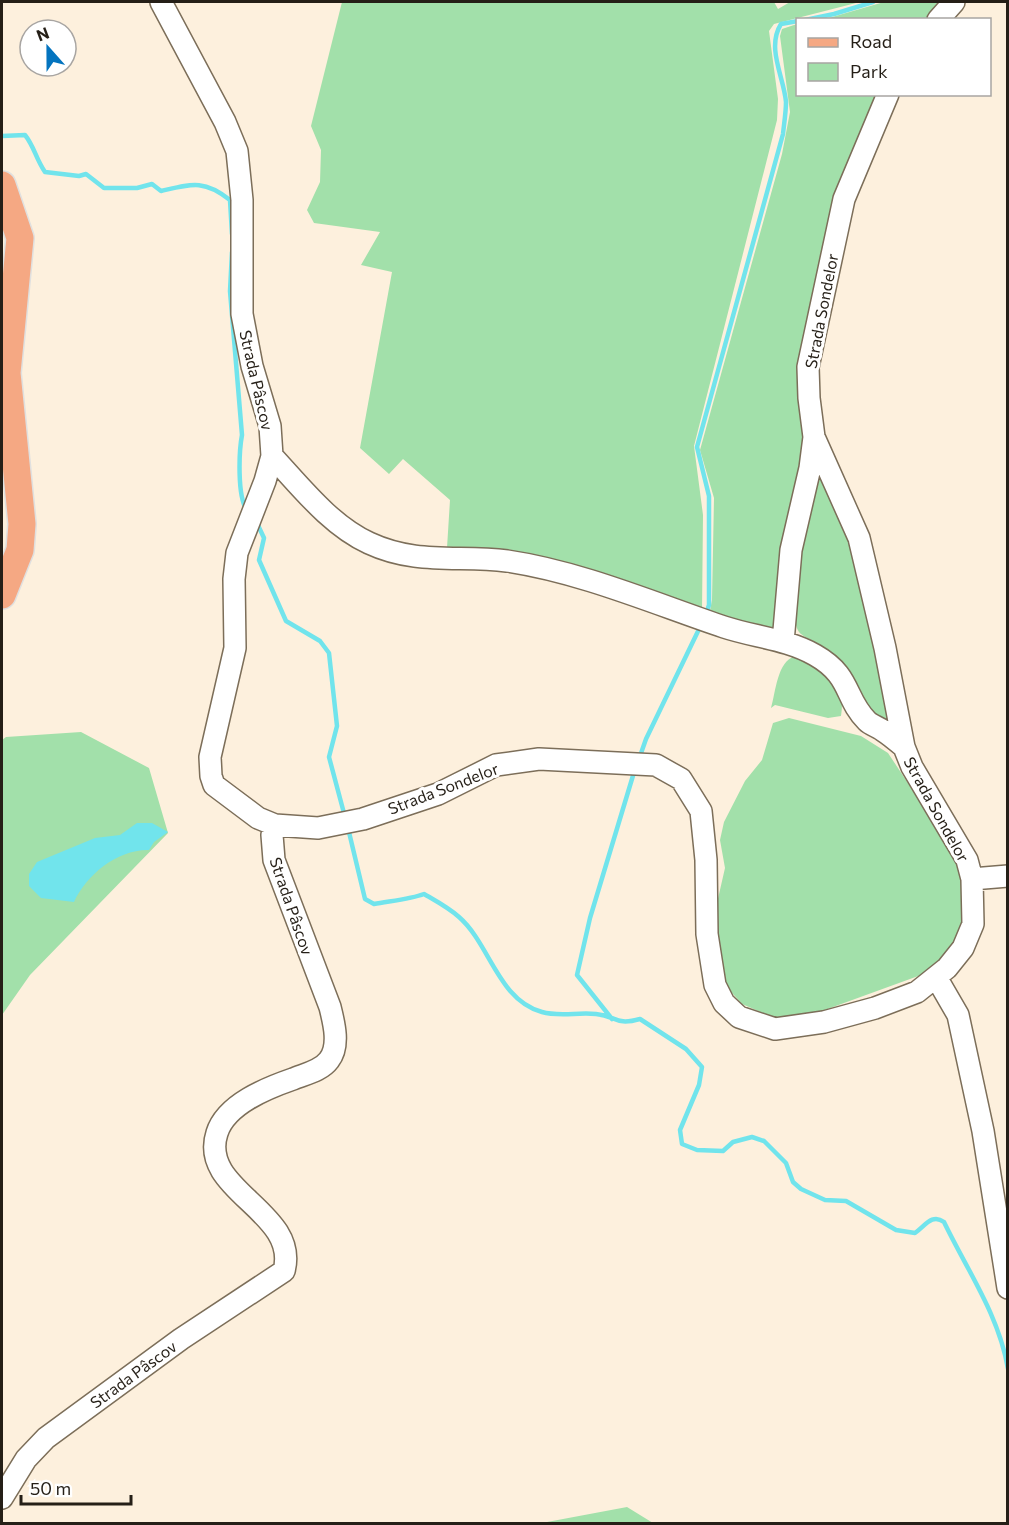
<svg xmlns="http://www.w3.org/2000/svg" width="1009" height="1525" font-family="Commissioner,sans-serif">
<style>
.green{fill:#a2e0aa}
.water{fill:#71e4ec}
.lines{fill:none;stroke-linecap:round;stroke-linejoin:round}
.stream{stroke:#71e4ec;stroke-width:4.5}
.minor-casing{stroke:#7c6e59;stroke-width:24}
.major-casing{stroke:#e0e0df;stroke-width:30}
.minor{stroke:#fff;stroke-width:21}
.major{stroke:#f5a883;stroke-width:27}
.labels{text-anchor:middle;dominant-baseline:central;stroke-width:6;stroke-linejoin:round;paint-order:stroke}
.street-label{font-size:16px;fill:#251f17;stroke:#fff}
</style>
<rect width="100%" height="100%" fill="#fdf0dd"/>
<!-- green -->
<path class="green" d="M342,2H774L778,9L790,2H860L774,24L769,31L778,99L777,120L694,446L703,515L702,611L521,556L447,548L450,500L403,459L389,474L360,448L392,272L361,265L380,232L314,223L307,210L320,182L321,150L311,126Z
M884,2H948L930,19L822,20Z
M797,24L798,94L881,95L844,193L779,631L709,616L712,600L714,498L700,450L782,154L790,112L780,36L782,29Z
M823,476L854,537L892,718L885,722L873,717C863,689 837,662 814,642C810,639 802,636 799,632C784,610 809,514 814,486Z
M795,656C824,671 847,679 841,716L828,718L775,705L771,708C776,691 777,662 795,656Z
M789,718L861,736L888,753L953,851L965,887V914L950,955L921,975L822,1011L777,1019L742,1004L724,984L714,951L717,903L725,868L720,840L724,822L745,781L762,760L773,723Z
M81,732L149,768L168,833L30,975L2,1015V740L6,737Z
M627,1507L653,1523H546L547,1522Z"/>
<!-- water -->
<path class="water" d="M137,823H152L168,832L154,842L149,850C118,849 86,875 74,902L41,898L29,886V874L37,862L95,838L120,835Z"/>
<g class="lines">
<!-- stream -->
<path class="stream" d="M805,20L834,14L873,2
M2,136L25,135C34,146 36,159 45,172L79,176L86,174L104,188H137L152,184L161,191C191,184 204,179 230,200L232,234
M232,252L230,291L242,435C239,451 237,497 247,510
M256,521L264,538L259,560L286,621L320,641L329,653L337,726L329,757L345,817
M706,614L709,605V496L697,447L783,134C784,124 786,112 786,102C784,77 766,48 781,24L798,21
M639,759L646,739L701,625
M348,828L365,899L374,904C390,901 411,899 424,894C436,901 449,908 459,917C490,944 498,1000 542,1012C559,1017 578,1012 596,1014C617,1016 615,1026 640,1019L686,1049L702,1067L699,1085L680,1130L682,1144L697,1150L723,1151L733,1142L752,1137L764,1141L786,1163L793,1182L801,1189L825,1200L846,1201L896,1230L915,1233C925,1226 932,1213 944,1222C967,1270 999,1315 1008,1369
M612,1019L577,975L590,918L635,769"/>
<defs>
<path id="minor" d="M161,2L225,122L237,151L242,200V314L252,366L270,426L272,456L265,481L237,553L234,579L235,648L210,757L211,776L214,785L258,818L275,825L318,828L363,819L438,794L496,765L539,759L656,765L681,779L701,811L706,860L707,934L715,985L724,1003L739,1017L775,1029L824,1022L875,1008L917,992L947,968L963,948L973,924L972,879L967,860L912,767L904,747L885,648L859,538L814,437L809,398L808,367L844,199L888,94
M938,20L954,2
M272,456C301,487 330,525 369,543C416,565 458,555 507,561C581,572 653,603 724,627C754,637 787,639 815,655C852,676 844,698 867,721C871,725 878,727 882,730C890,735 897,741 904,747
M783,642L791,550L810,468L814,437
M972,879L1008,876
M936,977L958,1015L983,1131L1008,1288
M2,1498L26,1459L46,1438L181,1339L284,1271C300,1211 198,1191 217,1133C226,1104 267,1088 293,1079C305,1074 321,1071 329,1060C340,1046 334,1023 330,1007L274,860L272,835L275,825"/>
<path id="major" d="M2,185L20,238L7,373L22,524L20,550L2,595"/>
</defs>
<!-- minor casing -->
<use href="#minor" class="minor-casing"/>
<!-- major casing -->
<use href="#major" class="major-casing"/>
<!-- minor -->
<use href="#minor" class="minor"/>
<!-- major -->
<use href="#major" class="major"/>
</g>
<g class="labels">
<!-- street labels -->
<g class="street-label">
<text transform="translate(821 311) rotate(-79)">Strada Sondelor</text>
<text transform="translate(257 380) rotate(77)">Strada Pâscov</text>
<text transform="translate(443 788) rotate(-21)">Strada Sondelor</text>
<text transform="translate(937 809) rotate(61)">Strada Sondelor</text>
<text transform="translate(292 906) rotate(71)">Strada Pâscov</text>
<text transform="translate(133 1374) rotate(-36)">Strada Pâscov</text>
</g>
</g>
<!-- border -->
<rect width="1009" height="1525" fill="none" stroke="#251f17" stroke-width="6"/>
<!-- legend -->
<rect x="796" y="18" width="195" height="78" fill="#ffffff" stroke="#a8a5a2" stroke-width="1.5"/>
<rect x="808" y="38" width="30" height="9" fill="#f5a883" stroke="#a8a5a2" stroke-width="1.5"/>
<text x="850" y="48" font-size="18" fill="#251f17">Road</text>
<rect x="808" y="63" width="30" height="18" fill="#a2e0aa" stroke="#a8a5a2" stroke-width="1.5"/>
<text x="850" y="78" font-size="18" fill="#251f17">Park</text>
<!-- north arrow -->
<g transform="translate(48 48) rotate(339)"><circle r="28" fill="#ffffff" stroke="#a8a5a2" stroke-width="1.5"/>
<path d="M0-4.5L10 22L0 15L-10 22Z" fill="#0474bf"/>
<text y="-9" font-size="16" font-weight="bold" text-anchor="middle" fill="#251f17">N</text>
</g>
<!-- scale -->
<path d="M21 1495v9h110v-9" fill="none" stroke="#251f17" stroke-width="3"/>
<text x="30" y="1495" font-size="18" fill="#251f17" stroke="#ffffff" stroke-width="4.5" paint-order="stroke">50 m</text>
</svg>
